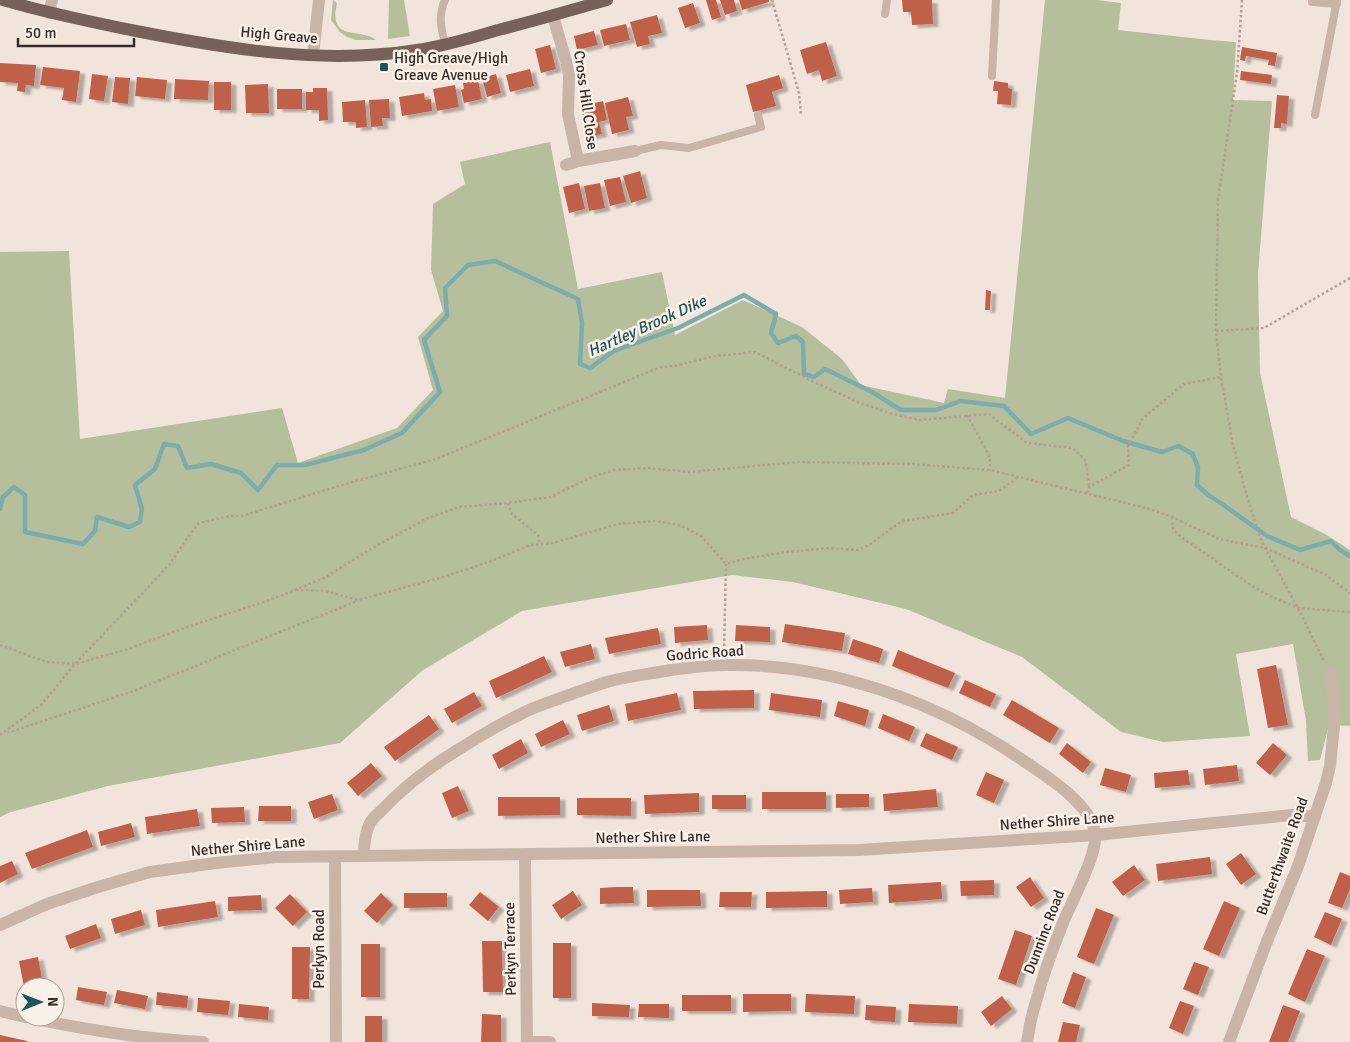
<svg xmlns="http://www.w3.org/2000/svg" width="1350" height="1042" font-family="Signika,sans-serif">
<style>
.green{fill:#b5bf9c}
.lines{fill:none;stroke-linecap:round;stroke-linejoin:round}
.stream{stroke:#7badac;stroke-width:4.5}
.building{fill:#c16049;filter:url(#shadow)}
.path{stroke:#b49f92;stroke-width:2.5;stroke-dasharray:2.5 2.5;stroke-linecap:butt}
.service{stroke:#c8b5a8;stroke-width:8}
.minor{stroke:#c8b5a8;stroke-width:12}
.primary{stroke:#776259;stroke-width:12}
.poi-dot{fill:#1f5455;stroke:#f9f0e7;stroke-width:2}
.labels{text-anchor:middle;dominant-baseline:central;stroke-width:5;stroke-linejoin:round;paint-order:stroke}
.street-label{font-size:15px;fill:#352b28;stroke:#f9f0e7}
.poi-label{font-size:15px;fill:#352b28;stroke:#f9f0e7;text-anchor:start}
.water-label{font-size:16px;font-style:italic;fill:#1f5455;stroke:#f9f0e7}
</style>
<defs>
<filter id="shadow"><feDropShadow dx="5.5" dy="3" stdDeviation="1" flood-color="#0004"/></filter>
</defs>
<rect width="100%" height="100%" fill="#f1e5db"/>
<!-- green -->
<path class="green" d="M333,0L337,3C328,43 359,27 376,40H356L347,37L340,32L331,20Z
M389,0H404L410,36L388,39Z
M1045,0H1097L1121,3L1118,30L1210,40L1236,42L1233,100L1272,101L1258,274L1260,373L1291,517L1325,534L1350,550V726L1329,725L1320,760L1308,761L1306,721L1293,644L1236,654L1250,736L1163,742L1121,732L1022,657L906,609L793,582L732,575L522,611L423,670L340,743L108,786L11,812L0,817V252L69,251L80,439L282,408L298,463L397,428L433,390L418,337L443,311L431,270L433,204L465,184L460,162L550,142L578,289L662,272L675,335L743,300L802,327L842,359L861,385L944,403L948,389L1005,398Z"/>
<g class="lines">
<!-- stream -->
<path class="stream" d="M0,509L3,497L14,487L25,495V532L83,544L95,531L97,517L129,527L140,522L142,509L135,485L155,469L164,444L178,446L187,468L211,464L241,473L258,490L277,465H305L364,450L402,433L440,392L424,340L447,316L445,288L468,265L495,261L578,299L582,323L580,364L590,368L614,351L678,328L744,295L776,314L771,333L778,343L796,336L803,342L804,374L814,377L825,369L872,392L901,410H936L961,401L1004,406L1031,434L1068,418L1123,441L1162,452L1178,446L1193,454L1198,468L1197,485L1207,494L1225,506L1267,536L1300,550L1331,541L1340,550L1350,556"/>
</g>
<!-- building -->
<path class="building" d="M706,0H716L721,17L712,20Z
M720,0H734L737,11L725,15Z
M739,0H769V2L742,10Z
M902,0H932L933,24L912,25L911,12H903Z
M693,3L700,23L685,28L678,8Z
M657,15L662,33L648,36L650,44L637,47L630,22Z
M626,24L630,40L604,46L600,30Z
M594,31L598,45L577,50L574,36Z
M826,42L837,76L822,81L819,70L807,74L800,50Z
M550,45L556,69L541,73L535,49Z
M1242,47L1277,53L1275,66L1268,65L1269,60L1246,56L1245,61L1240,60Z
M0,63L36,65L34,86L26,85L25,92L17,91L18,83L0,82Z
M43,67L80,71L76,102L62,100L64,88L40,85Z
M530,69L534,86L510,92L506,75Z
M1241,71L1272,75L1271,84L1240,80Z
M92,74L108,76L104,101L89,99Z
M496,74L501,93L487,97L482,78Z
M779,75L783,88L772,92L776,106L753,112L746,85Z
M115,77L130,78L128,104L112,102Z
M137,77L167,80L165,99L135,96Z
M175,79L209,81L208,100L174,99Z
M478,80L482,99L464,103L461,90L464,89L463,83Z
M994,81L1008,83V88L1012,89L1011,105L997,104L998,91H993Z
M214,82H231V110H214Z
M268,84L269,113H246L245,85Z
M455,85L459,107L437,111L433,89Z
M313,88H327L328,120L319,121V110H306V92H313Z
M277,89H302V109H277Z
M424,93L425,100L431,99L432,111L402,116L399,97Z
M1277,95L1289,96L1287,124L1281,123V128H1274Z
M628,97L633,116L626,117L629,130L612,134L605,103Z
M389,99L390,118H382L383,126L371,127L369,100Z
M365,100L367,127L356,128V122H343L342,102Z
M603,101L607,120L599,122L602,134L587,137L581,106Z
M640,171L647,198L631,203L623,176Z
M620,177L626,202L610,206L604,180Z
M579,183L585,209L569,213L563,187Z
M600,183L605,208L589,211L584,186Z
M986,290L991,291L990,310H985Z
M785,624L845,633L842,651L782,642Z
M707,625L708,640L675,643L674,627Z
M736,625L770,627V642L735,641Z
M658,628L661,644L609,654L605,638Z
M853,639L883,649L879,663L848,654Z
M591,644L595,659L565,667L560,652Z
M898,650L955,673L948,688L892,666Z
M544,656L552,672L496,698L489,681Z
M1276,665L1288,725L1268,728L1257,669Z
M965,680L996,694L990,707L959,693Z
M754,690V708L694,709L693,691Z
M474,692L482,706L452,723L444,709Z
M677,693L681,710L628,721L625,704Z
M771,693L822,700L820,717L769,710Z
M1012,700L1059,728L1050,743L1003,715Z
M838,701L869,710L865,726L834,716Z
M609,705L614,721L582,731L577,715Z
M883,714L915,727L909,741L878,728Z
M429,715L439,729L395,761L384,747Z
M563,720L570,734L541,747L535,734Z
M926,733L958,747L952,760L920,746Z
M521,739L528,753L499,769L492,755Z
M1067,743L1091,762L1083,773L1059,754Z
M1273,743L1287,755L1270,775L1256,763Z
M371,763L382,776L358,796L347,783Z
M1237,765L1239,781L1205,785L1203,769Z
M1105,768L1131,775L1126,792L1100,785Z
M1188,770L1190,785L1155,788L1154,773Z
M986,772L1004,780L994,803L976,795Z
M458,786L469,811L452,818L442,793Z
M936,789L938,807L884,811L883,794Z
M762,792H826V809H762Z
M699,793V812L645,814L644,795Z
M332,794L338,810L314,819L308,802Z
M836,794H869V807L836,808Z
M712,795H746V809H712Z
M498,797H560V815L498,816Z
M577,798H631V816L577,815Z
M259,806H291V821H258Z
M244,807L245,822L212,823L211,808Z
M197,809L200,826L147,834L145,817Z
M131,823L135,837L101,846L98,832Z
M87,830L93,847L32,869L25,853Z
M1241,853L1256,874L1241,885L1226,864Z
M1210,857L1212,874L1158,881L1156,864Z
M12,861L18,874L0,883V866Z
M1134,865L1145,880L1123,896L1112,882Z
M1340,872L1350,876V889L1342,908L1328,903Z
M1030,877L1044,898L1031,907L1016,887Z
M994,880V895L961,896L960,881Z
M941,882L942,899L889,903L888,885Z
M617,887H633L634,903L600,904V888Z
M872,888L873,902L840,904L839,890Z
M647,890H700L701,906L647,907Z
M573,891L582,905L561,919L552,905Z
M827,891V907L766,908V892Z
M480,892L499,907L488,921L469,905Z
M720,892H752L751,907H719Z
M381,893L393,905L377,923L364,911Z
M404,893H447V907L404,908Z
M290,894L307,912L293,926L275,908Z
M261,895L262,910L228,911V897Z
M215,901L218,917L158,927L156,910Z
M1224,901L1240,908L1219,956L1203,949Z
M1096,908L1114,915L1094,964L1077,957Z
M141,910L145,925L115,934L111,919Z
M1325,912L1342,919L1331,945L1314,937Z
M96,924L101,938L70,949L65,936Z
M1015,930L1032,936L1016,985L998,979Z
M482,941H502L503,992H483Z
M553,943H571V998H553Z
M361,944H380V997H361Z
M292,947H310L309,999H292Z
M1307,949L1325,956L1305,1002L1288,994Z
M38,957L43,984L24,987L19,961Z
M1194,962L1209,967L1198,995L1183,989Z
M1073,972L1086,977L1075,1008L1062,1003Z
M78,987L107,992L104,1005L76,1000Z
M117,990L148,996L145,1009L114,1003Z
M157,992L188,996L187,1008L156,1005Z
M743,994H791V1011L743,1012Z
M806,994L855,996L854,1014L805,1012Z
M682,995H731V1011H682Z
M1002,996L1012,1009L991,1026L981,1012Z
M198,998L230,1001L228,1015L197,1012Z
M1180,1001L1194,1006L1183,1034L1169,1028Z
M592,1003L630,1005L629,1017L592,1016Z
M239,1004L269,1007L268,1020L238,1017Z
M639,1004H669V1018L638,1017Z
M909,1004L958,1006L957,1024L908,1022Z
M866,1005L896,1007L895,1022L865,1020Z
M1283,1005L1300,1011L1290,1037L1288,1042H1269Z
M482,1014L501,1015V1042H481Z
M365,1016H382V1042H365Z
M1063,1022L1080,1025L1076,1042H1058Z
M0,1035L27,1041V1042H0Z"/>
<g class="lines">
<!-- path -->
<path class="path" d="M772,0L799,93L801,114
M1242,0L1237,73L1218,200L1216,331L1221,377L1233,445L1248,500L1259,534L1265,548L1298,608L1324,661
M1216,331L1264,328L1350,278
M967,415L990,457V470
M1087,493L1089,487L1129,465L1128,446L1143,418L1184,384L1221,377
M508,503L512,514L538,535L540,544
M1172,517L1173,529L1181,537L1252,586L1272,597L1298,608L1350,612
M296,590L326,591L358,600L443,577L489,562L530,545L553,543L618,524L654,521L675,524L684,527L702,537L726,564L744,559L787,552L830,548L858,550L869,545L902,521L953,513L973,495L999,491L1018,477
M0,645L47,662L75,664L125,650L187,627L270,600L324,578L376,546L426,519L459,507L508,503L551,497L589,478L614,470L648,468L690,472L798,462L911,464L990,470L1150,509L1172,517L1219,539L1265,548L1326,575L1350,593
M724,651L726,564
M7,733L131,692L357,601
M0,735L41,705L75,664L169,565L190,534L199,523L229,516H242L345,484L436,459L661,367L675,366L715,356L755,352L812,381L860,403L893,414L920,420L989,414L1027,443L1073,448L1086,461L1089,487"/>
<!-- service -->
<path class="service" d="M445,0C438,15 441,28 445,44
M1312,2L1337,4
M885,14L887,0
M992,76L996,0
M1315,115L1337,0
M635,151L661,145L689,148L761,127L758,115"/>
<!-- minor -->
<path class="minor" d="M49,13L52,0
M553,16L566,61L569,75L568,114L578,161
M313,55L319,0
M566,165L578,161L635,151
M525,855L527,1042
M364,856C364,844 365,830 372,820C375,816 380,812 384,808C401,790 421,774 442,760C468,743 493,727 521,714C535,706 551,702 566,696C580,691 594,686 607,682C628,676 650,674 671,670C689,668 707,665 725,665C830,663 938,702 1024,761C1047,777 1090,803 1095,832C1099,854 1069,905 1061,928C1051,953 1042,979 1035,1005C1031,1017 1029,1030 1027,1042
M335,857L336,1042
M0,925L47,904L98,887L150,872L216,863L276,857L859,850L1096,835L1292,815L1315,817
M0,1011L25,1017
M27,1017C85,1030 144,1039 203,1042
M527,1042H550
M1229,1042L1266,944L1298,866L1326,783L1330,766L1335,716L1331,674"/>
<!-- primary -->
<path class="primary" d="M3,0C47,13 91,22 136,31C228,49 324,65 417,50C445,46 471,38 498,30C535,21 571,10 607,0"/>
</g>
<!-- markers -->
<rect class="poi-dot" x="379" y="62" width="10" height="10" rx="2.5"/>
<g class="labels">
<!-- street labels -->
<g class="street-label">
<text transform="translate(279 35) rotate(5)">High Greave</text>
<text transform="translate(586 100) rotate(82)">Cross Hill Close</text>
<text transform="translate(705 653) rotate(-4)">Godric Road</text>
<text transform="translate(1057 821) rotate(-4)">Nether Shire Lane</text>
<text transform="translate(653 837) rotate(-1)">Nether Shire Lane</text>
<text transform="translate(248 846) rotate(-5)">Nether Shire Lane</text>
<text transform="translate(1282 856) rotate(-70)">Butterthwaite Road</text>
<text transform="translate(1044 932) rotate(-69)">Dunninc Road</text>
<text transform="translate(319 949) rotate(-90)">Perkyn Road</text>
<text transform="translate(510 949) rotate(-91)">Perkyn Terrace</text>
</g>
<!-- poi labels -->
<g class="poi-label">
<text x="394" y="58">High Greave/High<tspan x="394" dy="17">Greave Avenue</tspan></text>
</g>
<!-- water labels -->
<g class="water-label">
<text transform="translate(647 326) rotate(-24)">Hartley Brook Dike</text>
</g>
</g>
<!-- north arrow -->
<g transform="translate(40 1002) rotate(89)"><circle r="24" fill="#f9f0e7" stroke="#aba19b"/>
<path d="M0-4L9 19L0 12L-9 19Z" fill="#1f5455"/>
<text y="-8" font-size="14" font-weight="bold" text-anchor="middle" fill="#352b28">N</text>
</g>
<!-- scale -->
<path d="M18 38v8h116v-8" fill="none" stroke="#352b28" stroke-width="2.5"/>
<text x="25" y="38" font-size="15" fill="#352b28" stroke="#f9f0e7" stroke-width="4" paint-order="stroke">50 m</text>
</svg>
